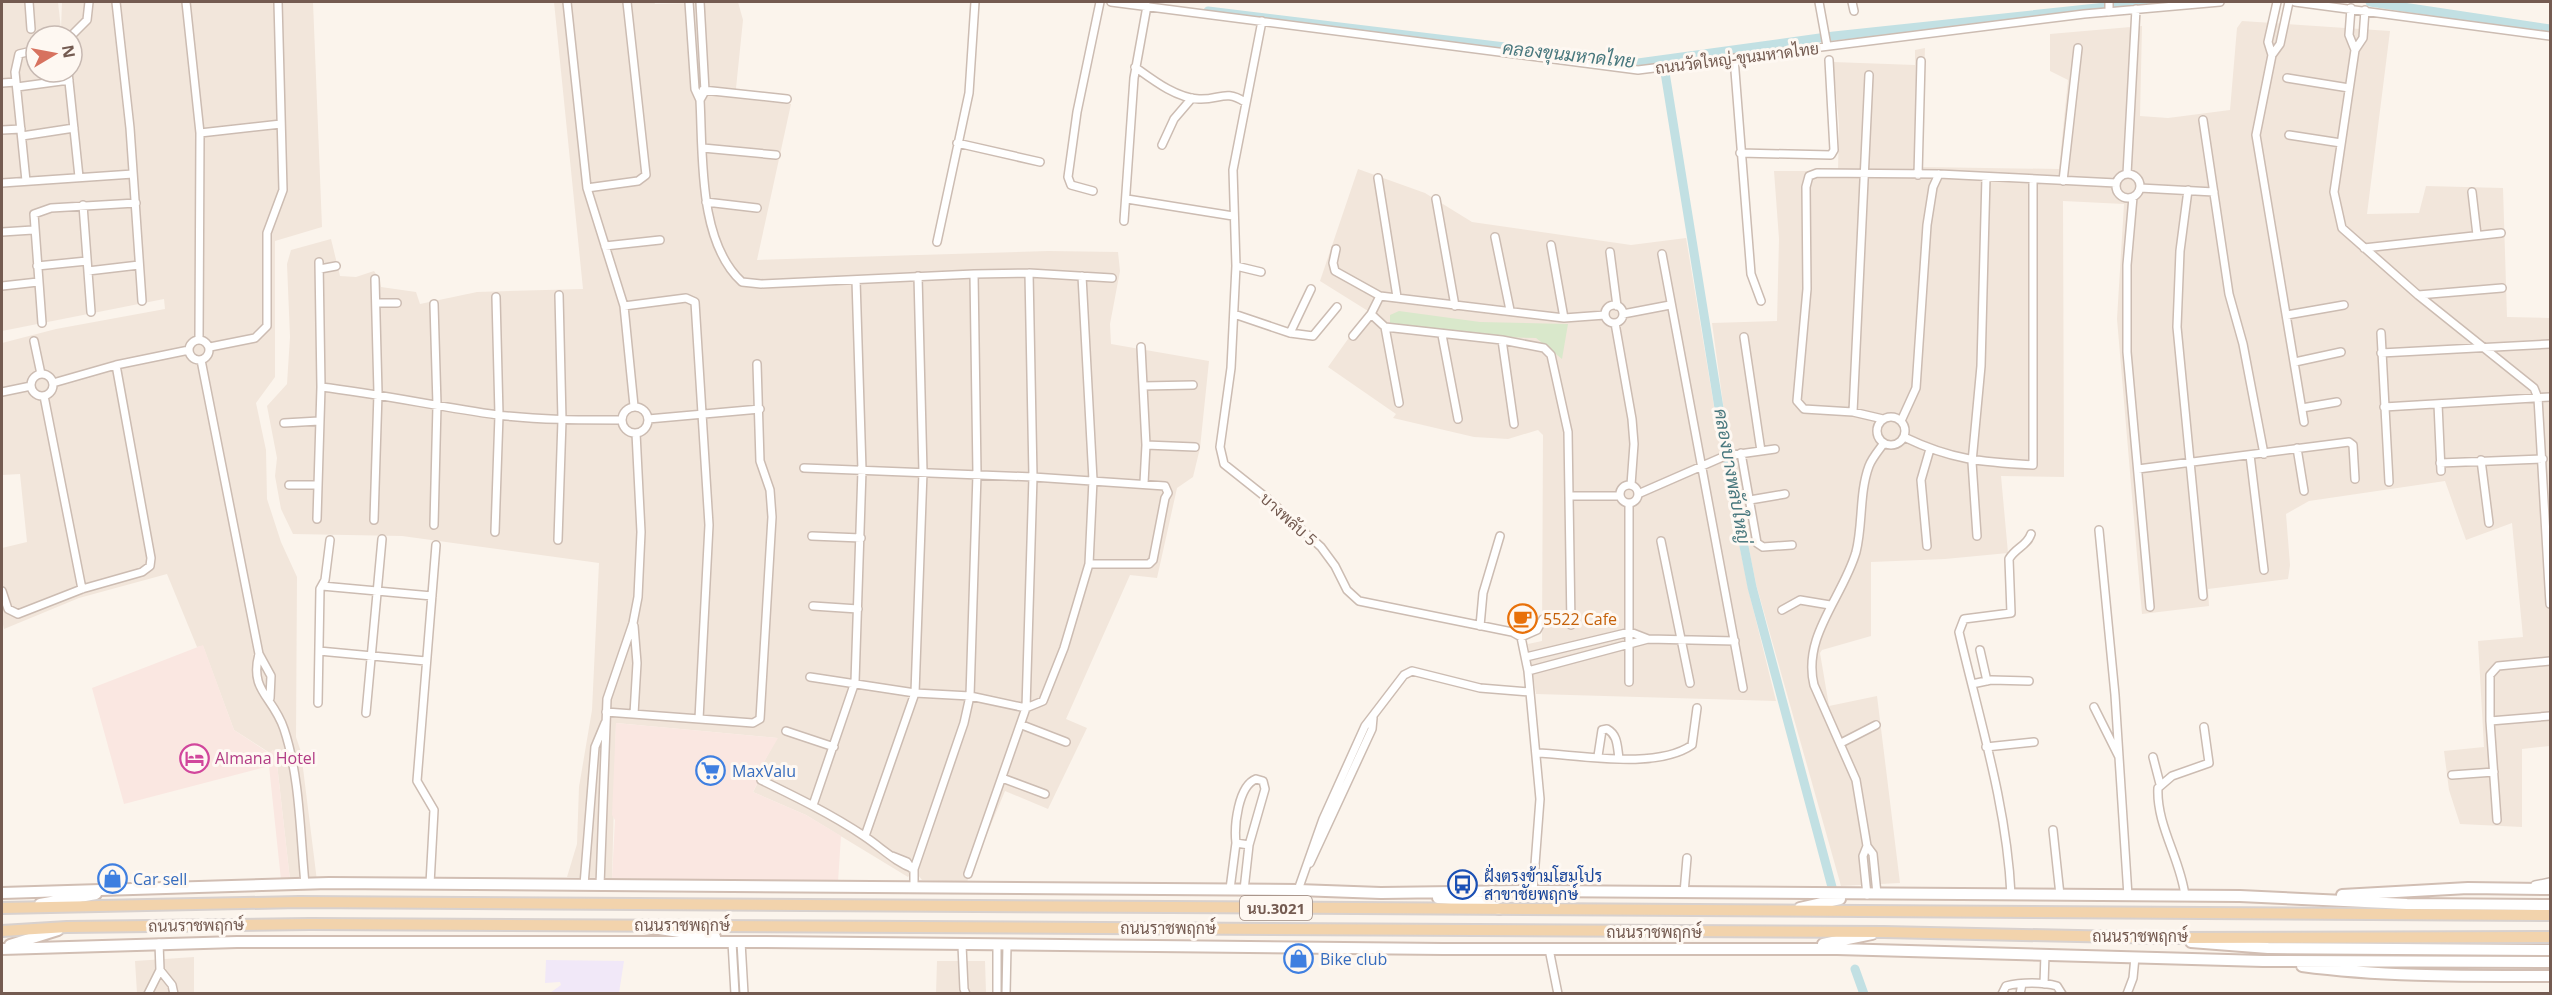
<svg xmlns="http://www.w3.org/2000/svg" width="2552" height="995" font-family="'Open Sans',Sarabun,sans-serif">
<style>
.residential{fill:#f2e6db;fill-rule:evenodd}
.commercial{fill:#fae7e1}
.education{fill:#f1e8f8}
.green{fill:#d9e8cb}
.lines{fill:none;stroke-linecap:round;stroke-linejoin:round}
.canal{stroke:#c2e0e3;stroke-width:9}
.street-casing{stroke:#ccbcb2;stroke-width:10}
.secondary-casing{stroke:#d1beb3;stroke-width:14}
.primary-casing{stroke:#d8d1ce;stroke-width:14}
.street{stroke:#fff;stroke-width:7}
.secondary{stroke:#fff;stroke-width:10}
.primary{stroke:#f2d3ac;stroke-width:10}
.labels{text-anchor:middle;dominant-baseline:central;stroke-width:6;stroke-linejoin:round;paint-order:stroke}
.shield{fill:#fef8f2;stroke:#9d8a81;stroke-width:1.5}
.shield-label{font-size:15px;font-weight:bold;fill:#745b51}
.street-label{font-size:16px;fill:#745b51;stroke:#fef8f2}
.food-label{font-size:16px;fill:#c56008;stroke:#fef8f2;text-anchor:start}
.hotel-label{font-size:16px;fill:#b23c85;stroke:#fef8f2;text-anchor:start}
.shop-label{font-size:16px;fill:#366cbe;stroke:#fef8f2;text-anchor:start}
.transit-label{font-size:16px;fill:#164399;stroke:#fef8f2;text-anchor:start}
.water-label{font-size:18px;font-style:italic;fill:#49787e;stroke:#fef8f2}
</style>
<rect width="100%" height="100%" fill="#fbf4ec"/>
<!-- residential -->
<path class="residential" d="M2,2H58L61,29L62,2H313L322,227L275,241V377L256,403L266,450L267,499L281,542L297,577L296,737L301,752L317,881L290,880L277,764L273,750L270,753L234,730L203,646L197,647L167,574L79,598L4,629L2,620V548L27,542L20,474L2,475V343L56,329L165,309L164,299L2,331ZM36,36H72V72H36Z
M554,2H654L655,4L738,2L743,20L735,98L791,104L757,260L1048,251L1118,252L1120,271L1110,324L1111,344L1209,361L1200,448L1193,477L1177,488L1157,578L1130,575L1066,719L1087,728L1048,809L1005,791L967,882L922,880L914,870L908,877L806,815L753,792L762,774L760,769L777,738L616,723L612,878L567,877L577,844L579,787L592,710L599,563L402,536L293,534L281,509L275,476L277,458L267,406L287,384L290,337L287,264L291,250L331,239L340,276L356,277L374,271L380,280L381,287L416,292L420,304L477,292L583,289Z
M2242,21L2390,31L2367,214L2419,213L2426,186L2503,188L2507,317L2550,318V746L2522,749V827L2460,824L2449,790L2444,751L2484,747L2478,641L2523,637L2512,523L2466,540L2445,481L2309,501L2286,514L2290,565L2288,579L2208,589L2209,606L2142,614L2117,319L2124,204L2063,201L2064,477L2001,476L2008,553L1945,559L1871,562V636L1822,650L1820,653L1829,706L1877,696L1900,883L1841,886L1756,584L1732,464L1726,466L1733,514L1748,588L1776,701L1536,694L1528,644L1542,641L1543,435L1538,430L1508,439L1474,437L1393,418L1396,414L1328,367L1368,311L1320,281L1358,169L1425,193L1472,222L1631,245L1686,238L1721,448L1729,447L1712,323L1777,321L1779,239L1774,171H1838L1839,124L1833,62L1915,65V50L1925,48L1921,167L2059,169L2068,80L2050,71V34L2142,26L2140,116L2168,118L2230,110L2237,28Z
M194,957V993H137L135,961Z
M937,961H985L986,993L936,994Z"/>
<!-- commercial -->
<path class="commercial" d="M203,645L234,730L269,753L273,750L277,764L290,880H281L269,766L124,804L92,688Z
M616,723L778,738L760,769L762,774L753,792L806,815L841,836L838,882L612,878L615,820L612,815Z"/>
<!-- education -->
<path class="education" d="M546,960L624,961L619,993H550L561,985L560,982L545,983Z"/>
<!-- green -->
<path class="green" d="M1399,311L1480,322L1568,324L1562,359L1536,338L1428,335L1390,329V315Z"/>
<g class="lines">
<!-- canal -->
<path class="canal" d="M2370,2L2550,29
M1208,11L1638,63L1834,36L2153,2
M1663,60L1729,470L1752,587L1832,887
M1855,969L1864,994"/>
<defs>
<path id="street" d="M29,2L31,29
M116,2L130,128L142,301
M186,2L200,133L199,339
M567,2L587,188L624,306L634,406
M689,2L695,89L700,100C703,155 698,242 742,282L761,284L974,274L1029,273L1112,278
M1111,2L1638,70L2084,14L2220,2
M1819,2L1827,46
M1852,2L1854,11
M2109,2V12
M2289,2L2280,44L2272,55L2256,135L2304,422
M2295,2L2550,36
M2351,8L2349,35L2355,50
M2365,10L2363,38L2355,50L2334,192L2342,228L2418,295L2534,388L2538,398L2550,604
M1262,21L1233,170L1236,266L1231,368L1220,447L1224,464L1268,499L1321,547L1335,566L1347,590L1359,601L1512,632L1521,637L1528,671L1540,799L1533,891
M71,36L87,20L89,2
M2272,55L2268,42L2277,2
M1734,58L1751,274L1761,301
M1135,67C1153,80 1176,98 1199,99C1220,100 1225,89 1245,102
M68,72L79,177
M2287,78L2349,88
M2,83L16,82
M17,87L69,80
M703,90L787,99
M700,100L705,91L700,2
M2203,120L2229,294L2243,344L2264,454
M2,130L21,129
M200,133L281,124
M2289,135L2341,143
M22,136L74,128
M957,143L1040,162
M1162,145L1174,119L1192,98
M703,148L776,155
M1740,153L1831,155L1834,150L1829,60
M2116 186a12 12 0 1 1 24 0a12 12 0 1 1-24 0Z
M2127,174L2136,9
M1918,175L1921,61
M1378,178L1397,297
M26,181L15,72L19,54L36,50
M2063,181L2078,48
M2,183L133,174
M587,188L638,181L646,175L627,2
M2140,188L2214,192
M2188,190L2180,251L2177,327L2203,596
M1093,191L1071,185L1068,177L1077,112L1100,2
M2472,192L2477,235
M2133,197L2127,265V352L2150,607
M1127,199L1233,216
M1436,199L1455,306
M706,202L757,208
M83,205L91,312
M1124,221L1134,78L1147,6
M2,232L33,230
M1495,237L1510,310
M937,242L969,93L975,2
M1551,245L1564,318
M605,246L660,240
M2364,248L2501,233
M1336,249L1333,263L1335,271L1380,296
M1610,252L1617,306
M1662,254L1743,688
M37,266L87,261
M1236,266L1261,272
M320,269L336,266
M88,271L139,265
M2,286L38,282
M2418,295L2502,288
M376,303H397
M1605 314a9 9 0 1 1 18 0a9 9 0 1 1-18 0Z
M624,306L686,298L695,302L709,525L699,719
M1234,314L1290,333L1313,336L1337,307
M1371,314L1385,327L1502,340L1544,348L1551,355L1568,432L1571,625
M1623,314L1670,305
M2287,315L2344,305
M42,323L34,214L51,208L136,203
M1615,323L1632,419L1634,444L1631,485
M1385,327L1399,403
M1290,333L1311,289
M2381,333L2389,482
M1442,335L1458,419
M1353,336L1371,314L1380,296L1564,318L1605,315
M1744,337L1761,451
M189 350a10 10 0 1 1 20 0a10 10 0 1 1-20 0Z
M1502,340L1514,424
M34,341L41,374
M210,347L255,338L267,326V233L283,190L278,2
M1141,347L1146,445L1144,483
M2381,353L2550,344
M201,360L259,654L271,676L270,698
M2295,362L2341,352
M31 385a11 11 0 1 1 22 0a11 11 0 1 1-22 0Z
M53,383L116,365L189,350
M1143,386L1193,385
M321,387C381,394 439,407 498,415C539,420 581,420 622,420
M2,392L31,386
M44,396L82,589
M2438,404L2441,471
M622 420a13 13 0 1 1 26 0a13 13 0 1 1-26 0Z
M2384,407L2550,397
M2302,408L2337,402
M1853,412L1869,75
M1877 431a14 14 0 1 1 28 0a14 14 0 1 1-28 0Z
M648,419L760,409
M1883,419L1853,412L1804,409L1797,401L1807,289L1806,187L1809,176L1817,173L1939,174L2116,183
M1901,421L1916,388L1927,225L1933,187L1939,174
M284,423L319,421
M1904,437C1952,460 1981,462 2033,465V179
M1146,445L1195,447
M2297,448L2304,491
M1741,453L1757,543L1763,547L1792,545
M2250,455L2264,570
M2481,460L2489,523
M2440,463L2543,459
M804,468L1033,477L1165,486L1168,493L1165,498L1153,560L1149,564H1089
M2138,469L2349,442L2353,445L2355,479
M289,485H318
M1620 494a9 9 0 1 1 18 0a9 9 0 1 1-18 0Z
M1638,494L1725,456L1775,449
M1571,496H1620
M1750,500L1785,494
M1629,503V682
M317,519L321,387L319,262
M374,520L378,393L375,279
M434,525L437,405L434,304
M2099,530L2115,695L2128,896
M495,532L499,415L496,297
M812,536L861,538
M1977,536L1972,462L1981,366L1986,177
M558,540L562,420L559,295
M1661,541L1690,683
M1927,546L1921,480L1930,449
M322,586L432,596
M2,591L8,609L18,614L82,589L142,572L150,566L151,558L116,365
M813,606L858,609
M1782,610L1800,600L1830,605
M634,626L637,663L634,714
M1480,626L1483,593L1500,536
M1521,637L1537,630L1543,619
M1980,650L1987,681
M319,651L426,661
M259,654C249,691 273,696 284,729C300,777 300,833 305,884
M1526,657L1630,632L1648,639
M1528,671L1648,639L1735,641
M810,677L915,693L970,696L1026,708L1043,701L1064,648L1089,564L1093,480L1082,276
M1972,684L1991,680L2029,681
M318,703L320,589L325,580L330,540
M2094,707L2119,757
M606,712L753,723L760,719L772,517L770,490L760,461L757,364
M366,713L382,539
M2490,721L2550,716
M1022,725L1066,742
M786,731L834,747
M1841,743L1876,725
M1986,747L2034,742
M1537,753C1580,755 1656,770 1692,745L1697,708
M1598,756L1602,730L1607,729C1618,735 1617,746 1619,758
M2153,757L2160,784
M2452,775L2494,772
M1002,778L1045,794
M761,780C796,797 831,814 864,836C882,848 895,862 914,869
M813,805L855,682L862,470L856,280
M2497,820L2490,721V675L2498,666L2550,661
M2053,830L2060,895
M865,836L915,693L923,472L918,276
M1236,843C1234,826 1238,786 1256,779L1263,781L1265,789L1249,845L1244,890
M892,856L907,862L911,868
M1310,863L1372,729L1373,718
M968,874L1026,708L1033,477L1029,273
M430,884L434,810L417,781L436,545
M584,885L595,747L605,723
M600,885L607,699L633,623L638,597L641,532L636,433
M2535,885L2550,882
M914,887V869L964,723L970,696L977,474L974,274
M1230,889L1236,843L1249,845
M1298,890L1323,819L1365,726L1404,675L1412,671L1480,688L1530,692
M1684,893L1687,858
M1877,894L1873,854L1867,846L1856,780L1814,685C1802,636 1843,597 1856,552C1863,525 1859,493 1869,466C1872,458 1879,450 1884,443
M1867,895L1863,856L1867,846
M2011,895C2007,806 1979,718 1959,632L1964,619L2011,613L2009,559C2015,548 2027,546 2031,534
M2185,896C2181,860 2156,825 2158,788L2172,776L2209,763L2204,727
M732,942L735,994
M741,942L744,994
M962,945L964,989L966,994
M1549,949L1558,994
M160,970L172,985L174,994
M2044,984L2045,954
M148,994L160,970L159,943
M997,994V945
M1006,994L1007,945
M2002,994L2006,986C2021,982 2043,982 2057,986L2062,994
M2020,994L2022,984
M2127,994L2133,978L2135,957"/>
<path id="secondary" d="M2,893L329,883L1298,890L1381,893L1533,891L2240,896L2407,904L2550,905
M2342,895L2468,888L2550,889
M1438,898L1478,901L1499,909
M40,904L96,894
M1800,908L1840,899
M645,927L715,937
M2191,942L2268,948L2550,950
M1823,944L1872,934
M10,945L58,930
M2,949L237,942H766L1443,949H1837L2263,961L2550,962
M2302,966C2384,977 2468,976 2550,976"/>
<path id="primary" d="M2,908L299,902L2550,915
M2,931L67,927L310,924L1884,932L2169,938L2550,937"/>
</defs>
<!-- street casing -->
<use href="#street" class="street-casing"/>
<!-- secondary casing -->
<use href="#secondary" class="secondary-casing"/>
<!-- primary casing -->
<use href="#primary" class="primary-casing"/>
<!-- street -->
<use href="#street" class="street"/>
<!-- secondary -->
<use href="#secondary" class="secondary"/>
<!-- primary -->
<use href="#primary" class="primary"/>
</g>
<!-- icons -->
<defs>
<symbol id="cafe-ring" viewBox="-11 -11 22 22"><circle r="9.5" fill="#fef8f2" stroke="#e8710a" stroke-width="1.5"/><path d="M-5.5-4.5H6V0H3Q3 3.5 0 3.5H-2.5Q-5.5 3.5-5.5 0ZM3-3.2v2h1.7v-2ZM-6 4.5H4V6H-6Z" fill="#e8710a"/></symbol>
<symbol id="hotel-ring" viewBox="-11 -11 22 22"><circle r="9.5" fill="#fef8f2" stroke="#d1479c" stroke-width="1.5"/><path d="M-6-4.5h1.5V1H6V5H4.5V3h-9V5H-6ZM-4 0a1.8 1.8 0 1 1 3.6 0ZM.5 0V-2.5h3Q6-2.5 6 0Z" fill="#d1479c"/></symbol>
<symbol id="supermarket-ring" viewBox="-11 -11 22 22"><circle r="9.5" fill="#fef8f2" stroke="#3f7fe0" stroke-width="1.5"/><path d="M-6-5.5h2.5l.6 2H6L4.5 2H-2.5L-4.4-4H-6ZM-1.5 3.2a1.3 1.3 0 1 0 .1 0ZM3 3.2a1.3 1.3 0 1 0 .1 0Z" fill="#3f7fe0"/></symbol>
<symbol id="shop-ring" viewBox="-11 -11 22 22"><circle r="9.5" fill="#fef8f2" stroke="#3f7fe0" stroke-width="1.5"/><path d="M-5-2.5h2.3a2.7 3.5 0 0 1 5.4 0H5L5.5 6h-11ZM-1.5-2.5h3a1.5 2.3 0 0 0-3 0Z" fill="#3f7fe0"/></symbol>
<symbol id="bus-ring" viewBox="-11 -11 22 22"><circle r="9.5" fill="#fef8f2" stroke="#1a4fb4" stroke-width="1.5"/><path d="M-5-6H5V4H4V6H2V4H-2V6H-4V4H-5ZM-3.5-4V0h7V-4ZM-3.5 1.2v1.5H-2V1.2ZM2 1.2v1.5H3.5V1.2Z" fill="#1a4fb4"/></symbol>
</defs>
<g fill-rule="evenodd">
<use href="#cafe-ring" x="1506" y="602" width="33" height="33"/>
<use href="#hotel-ring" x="178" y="742" width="33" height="33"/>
<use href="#supermarket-ring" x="694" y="754" width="33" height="33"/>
<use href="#shop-ring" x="96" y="862" width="33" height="33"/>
<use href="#bus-ring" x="1446" y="868" width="33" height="33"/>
<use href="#shop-ring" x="1282" y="942" width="33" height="33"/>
</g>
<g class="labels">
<!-- shield labels -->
<rect class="shield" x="1240" y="896" width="72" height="24" rx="4.5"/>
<g class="shield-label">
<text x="1276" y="908">นบ.3021</text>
</g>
<!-- street labels -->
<g class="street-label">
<text transform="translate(1737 58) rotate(-7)">ถนนวัดใหญ่-ขุนมหาดไทย</text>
<text transform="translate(1289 519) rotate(42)">บางพลับ 5</text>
<text transform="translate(196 925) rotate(-1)">ถนนราชพฤกษ์</text>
<text x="682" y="925">ถนนราชพฤกษ์</text>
<text x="1168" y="928">ถนนราชพฤกษ์</text>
<text x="1654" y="932">ถนนราชพฤกษ์</text>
<text x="2140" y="936">ถนนราชพฤกษ์</text>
</g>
<!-- food labels -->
<g class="food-label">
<text x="1543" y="619">5522 Cafe</text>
</g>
<!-- hotel labels -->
<g class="hotel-label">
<text x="215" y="758">Almana Hotel</text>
</g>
<!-- shop labels -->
<g class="shop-label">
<text x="732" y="771">MaxValu</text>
<text x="133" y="879">Car sell</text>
<text x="1320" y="959">Bike club</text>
</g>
<!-- transit labels -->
<g class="transit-label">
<text x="1484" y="876">ฝั่งตรงข้ามโฮมโปร<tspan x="1484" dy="18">สาขาชัยพฤกษ์</tspan></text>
</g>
<!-- water labels -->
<g class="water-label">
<text transform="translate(1569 54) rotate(6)">คลองขุนมหาดไทย</text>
<text transform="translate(1733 476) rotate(80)">คลองบางพลับใหญ่</text>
</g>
</g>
<!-- border -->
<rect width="2552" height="995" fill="none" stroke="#745b51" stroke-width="6"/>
<!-- north arrow -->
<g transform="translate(54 54) rotate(80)"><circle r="28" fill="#fef8f2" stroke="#c7b9b2" stroke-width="1.5"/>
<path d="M0-4.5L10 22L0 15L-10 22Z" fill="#d7725f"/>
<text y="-9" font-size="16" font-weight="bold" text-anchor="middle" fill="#745b51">N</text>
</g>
</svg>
